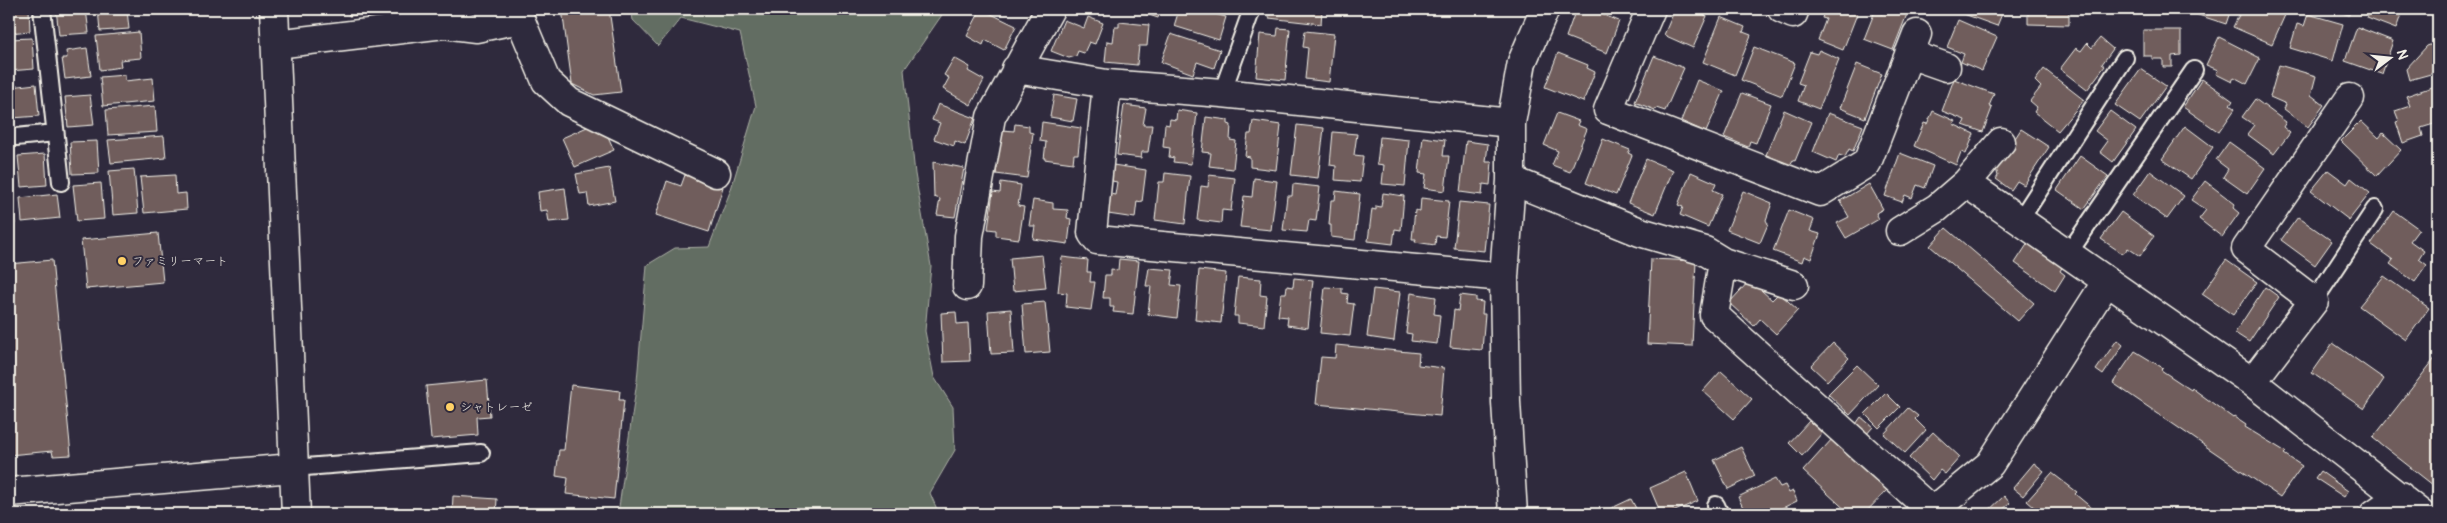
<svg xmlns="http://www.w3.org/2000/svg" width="2447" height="523" font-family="Pangolin,'Klee One',sans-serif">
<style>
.green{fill:#626d62;stroke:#abafa5}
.building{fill:#6f5d5c;stroke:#f4f1e8}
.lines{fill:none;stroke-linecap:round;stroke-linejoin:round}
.service-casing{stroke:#f4f1e8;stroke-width:20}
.minor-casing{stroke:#f4f1e8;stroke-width:31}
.tertiary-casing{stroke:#f4f1e8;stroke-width:31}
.service{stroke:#2f2a3d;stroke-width:16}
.minor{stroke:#2f2a3d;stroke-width:28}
.tertiary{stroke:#2f2a3d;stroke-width:28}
.poi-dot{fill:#ffd166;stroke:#2f2a3d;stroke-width:2}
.labels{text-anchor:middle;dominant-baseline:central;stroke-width:4;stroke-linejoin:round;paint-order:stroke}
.poi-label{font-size:12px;fill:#f4f1e8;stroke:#2f2a3d;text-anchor:start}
</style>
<rect width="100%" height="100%" fill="#2f2a3d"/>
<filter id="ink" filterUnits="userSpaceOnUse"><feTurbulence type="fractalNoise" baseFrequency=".02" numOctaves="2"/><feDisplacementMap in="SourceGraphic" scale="10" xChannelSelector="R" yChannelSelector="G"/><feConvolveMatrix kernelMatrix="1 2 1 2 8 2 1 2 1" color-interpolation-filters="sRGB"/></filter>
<g filter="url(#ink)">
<!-- green -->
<path class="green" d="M631,9H946L904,70L915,174L931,266L925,331L934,377L953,407L955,450L930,493L939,514H618L637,381L647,265L675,248L709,247L731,189L756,106L740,33L681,18L658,46L633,20Z"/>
<!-- building -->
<path class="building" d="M9,9H29L30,31L9,33Z
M56,9H86L89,33L59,35Z
M98,9L127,10L129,29L100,31Z
M348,9H411L349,16Z
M562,9H609L621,92L594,95L572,84Z
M981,9L1016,26L1004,50L985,40L983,45L967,36Z
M1131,9H1161L1158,18Z
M1185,9H1212L1211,13L1226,17L1219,40L1174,26L1179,10L1184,11Z
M1270,9L1322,10L1321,24L1269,18Z
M1576,9H1588L1619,21L1607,53L1566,37Z
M1675,9H1704L1702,14L1707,16L1693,48L1664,35Z
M1825,9H1859L1843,50L1818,40L1826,19L1822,18Z
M1884,9H1909L1893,50L1864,39L1875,11L1882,14Z
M1950,9H2004L1997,26Z
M2028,9H2069V25L2028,24Z
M2135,9H2173V12L2135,14Z
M2189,9H2231L2226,24L2189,12Z
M2242,9H2270L2285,15L2272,44L2233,27Z
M2327,9H2351L2349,15Z
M2371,9H2403L2396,29L2367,18Z
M2308,14L2343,24L2333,61L2290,48L2297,24L2304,26Z
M1088,17L1103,23L1095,44L1089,42L1084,53L1078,51L1076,56L1069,58L1051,51L1064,20L1084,28Z
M1721,17L1745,27L1743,32L1751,35L1735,75L1703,62Z
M1958,20L1997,37L1982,71L1961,62L1964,54L1947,47Z
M1119,22L1149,25L1147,46H1139L1137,65L1105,62L1107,41L1113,42L1115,27H1119Z
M2357,27L2393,41L2382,74L2345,61Z
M1278,28L1290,29L1285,80L1256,77L1260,34L1277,36Z
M2143,30H2181V55L2172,56V67H2163V59H2152V56H2143Z
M1305,31L1334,34L1329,82L1305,79L1308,48L1303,47Z
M139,32L141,58L120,60L121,67L100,70L96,36Z
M1171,34L1220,50L1214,68L1197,62L1193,74L1161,62Z
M2219,37L2260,58L2247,84L2234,77L2232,82L2216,74L2218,70L2206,65Z
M32,38L34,69L9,71V39Z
M2100,38L2113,49L2102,64L2105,66L2087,90L2060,69L2076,48L2081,51L2087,43L2092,48Z
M2438,42V72L2409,80L2406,69L2427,46Z
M1754,47L1795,63L1782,96L1741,80Z
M87,48L91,76L65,79L62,58H67L66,51Z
M1819,50L1839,59L1819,109L1798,101L1804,85L1798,83L1810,52L1817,54Z
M1558,53L1588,65L1587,68L1595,72L1583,102L1545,87Z
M1654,56L1684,68L1665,111L1656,108L1655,110L1635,102Z
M954,58L970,67L968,71L984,80L971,105L943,89L949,78L944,75Z
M1857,64L1882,74L1865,118L1840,108Z
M2279,65L2316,76L2311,95L2324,105L2308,127L2284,109L2286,104L2270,97Z
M2044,69L2084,100L2058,131L2034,112L2037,107L2030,101L2041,87L2035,81Z
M2141,69L2166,86L2140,122L2115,105Z
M125,75V81L153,78L155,101L103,106L100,77Z
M1954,79L1994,94L1989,106L1992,108L1983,132L1963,125L1965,120L1942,111Z
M2202,79L2233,101L2230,105L2235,109L2219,132L2183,107Z
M1697,80L1724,91L1706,132L1681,121Z
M36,84L39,116L12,118L10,87Z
M2438,85V114L2434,115L2437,123L2421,128L2423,136L2403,143L2396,122L2399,121L2395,111L2410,106L2406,96Z
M1742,93L1771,104L1756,143L1750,141L1748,147L1724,137Z
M90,95L94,125L68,127L65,97Z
M1054,95L1077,99L1073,121L1050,117Z
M2255,99L2286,122L2283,127L2290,133L2274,154L2247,134L2254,125L2242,117Z
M938,104L975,118L965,145L955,141L954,146L934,139L940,123L932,120Z
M1124,105L1146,108L1143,125H1152L1148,152H1142L1141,158L1117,155Z
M155,106L157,132L108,135L106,110Z
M1177,110L1197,113L1191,164L1173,162L1174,158L1169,157L1170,148L1163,147L1165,124L1169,125L1170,119L1176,120Z
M1784,110L1811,122L1795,161L1793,160L1790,165L1766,155Z
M1933,111L1955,121L1953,124L1974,134L1966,154L1961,152L1956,165L1914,146L1924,123L1927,124Z
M2110,111L2136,130L2113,162L2100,152L2108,141L2095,131Z
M1557,113L1579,121L1577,125L1587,129L1570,172L1552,165L1558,151L1544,145Z
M1828,113L1863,126L1853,151L1849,149L1845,157L1839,155L1836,162L1813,152Z
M1206,117L1228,120V124L1231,125L1230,140L1236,141L1233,169L1209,166L1211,153L1202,152Z
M601,121L614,150L575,167L562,138Z
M1253,121L1281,125L1276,170L1250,167V157L1245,156L1248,134H1251Z
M2361,121L2379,138L2383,133L2401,150L2377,176L2341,141Z
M1042,122L1081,128L1078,154H1074L1073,163L1044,159L1046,142L1040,141Z
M1015,124L1029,126V132L1033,133L1027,178L996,174L1002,130L1014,131Z
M1297,125L1324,128L1318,178L1291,175Z
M2185,126L2213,147L2191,179L2162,159Z
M2021,129L2049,147L2024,185L2017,181L2011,190L1996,179L1998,176L1996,168Z
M1333,132L1357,134L1354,155L1363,156L1360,182L1335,180L1336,166L1330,165Z
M164,136L166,158L111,163L108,140Z
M1380,137L1409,140L1405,186L1382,184L1384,165L1377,164Z
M1423,137L1445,140L1443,156H1449L1445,191L1424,188L1426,174L1419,173Z
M1603,139L1630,150L1628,153L1632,155L1616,195L1586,183Z
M97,141L99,173L72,174L70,142Z
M1466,141L1488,144L1486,162H1492L1490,185L1483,184L1482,195L1460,192Z
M2229,142L2265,168L2247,194L2223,177L2228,169L2216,160Z
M1900,153L1933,166L1925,188L1917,185L1912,198L1905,195L1902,202L1885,196Z
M45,154L47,185L21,187L18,156Z
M2080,156L2108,176L2084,209L2057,190Z
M1646,159L1673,170L1655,214L1628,203Z
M933,162L964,168L955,217L937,215L940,199L934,197Z
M1113,165L1146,170L1142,202L1137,201L1135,218L1108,214L1110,194L1115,195L1117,182L1112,181Z
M609,168L615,201L589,206L587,193L580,194L576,174Z
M134,169L138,213L113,215L109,171Z
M2328,170L2347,184L2351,178L2370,193L2349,220L2311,191Z
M2150,171L2184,196L2167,219L2133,195Z
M1691,172L1716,183L1713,190L1722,194L1708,227L1680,215L1683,207L1678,205Z
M1165,173L1190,176L1185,224L1155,220L1159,182H1164Z
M175,175L176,194L186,193L187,209L144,213L140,177Z
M685,175L723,187L709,232L656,215L667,181L681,186Z
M1209,175L1235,178L1231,211L1222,210L1221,223L1197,220L1201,186L1208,187Z
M1254,178L1277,181L1271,230L1240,227L1244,196L1252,197Z
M2205,181L2235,204L2233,208L2239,213L2222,237L2199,219L2206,210L2191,200Z
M1001,182L1021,185L1018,206L1024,207L1019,239L996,236V230L988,229L993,192L1000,193Z
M101,183L104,219L77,221L73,185Z
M1293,184L1320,187L1316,221L1309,220L1307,232L1283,230L1287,196H1292Z
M1869,184L1883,209L1876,213L1879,219L1846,238L1837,223L1849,217L1840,201Z
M565,188L569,220L549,222L547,210L540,211L538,192Z
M1336,191L1360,194L1355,240L1331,237V225H1329L1331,200H1335Z
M1743,191L1772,203L1766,220L1768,224L1760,243L1727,230Z
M9,193H11L15,224L9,225Z
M1383,193L1404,196L1401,230L1395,229L1393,244L1368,241L1372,209L1376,210V206L1381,207Z
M57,194L60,218L22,222L20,198Z
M1421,198L1449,201L1445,237L1436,236L1435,245L1415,242L1416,239H1412L1415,210L1420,211Z
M1033,200L1053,203V209L1068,210L1067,218L1071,219L1068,244L1033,239L1035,226H1029Z
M1459,202L1489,205L1484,251L1454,248Z
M1789,210L1814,220L1810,231L1820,234L1811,259L1804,256L1802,262L1773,251Z
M2394,211L2419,229L2410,241L2424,251L2419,259L2427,265L2415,282L2390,264L2393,260L2371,244Z
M2121,212L2154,236L2140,256L2128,248L2123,254L2101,239Z
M2298,217L2332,241L2315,265L2281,240Z
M1946,228L2034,303L2018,321L1930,246Z
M158,233L163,282L86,289L81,240Z
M2030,240L2064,264L2060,271L2065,275L2055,291L2015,263Z
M1042,255L1046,288L1013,291L1010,258Z
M1062,257L1088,260L1087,272H1091L1090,282H1095L1091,310L1066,307L1067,293L1058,292Z
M1119,259L1139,261L1133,314L1113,312L1114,307H1110V298H1103L1105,275H1111V269L1118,270Z
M1651,259L1696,261L1692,346L1647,344Z
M52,260L71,455L53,456L52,451L9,455V264Z
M2226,260L2257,282L2233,315L2202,294Z
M1149,268L1173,270L1171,285L1181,286L1177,318L1148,314L1151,286H1146Z
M1199,270L1226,273L1221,323L1195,320Z
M2384,276L2429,308L2406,340L2359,306Z
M1238,277L1261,279L1260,295L1267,296L1264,326L1238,323V316H1234Z
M1294,278L1313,280L1308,328L1287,325L1288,317L1278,316L1281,293H1286L1287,286L1293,287Z
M1750,280L1772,300L1779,293L1798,310L1776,334L1760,319L1754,326L1729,303Z
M1325,287L1342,288V293L1348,294L1347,303L1354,304L1350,336L1320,333Z
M2265,287L2279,297L2249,342L2235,333Z
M1373,289L1400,292L1394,341L1367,337Z
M1411,293L1436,297L1434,314L1440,315L1437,344L1411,341L1412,334L1406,333Z
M1460,295L1476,297V301L1483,302L1482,314H1485L1482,350L1450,347L1454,310L1458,311Z
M1045,302L1050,352L1026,354L1022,304Z
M1011,309L1014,353L991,354L988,311Z
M956,312L957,324L968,323L970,361L943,362L941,313Z
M2117,340L2123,345L2103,375L2096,370Z
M1833,343L1849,358L1827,381L1811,366Z
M2333,343L2384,379L2364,409L2312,373Z
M1336,345L1419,353L1418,365L1444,368L1440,416L1316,404L1321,357L1335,358Z
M2135,351L2163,368L2161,370L2191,390L2192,388L2233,418L2234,417L2246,425L2245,427L2286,452L2284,454L2302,466L2280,497L2113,383Z
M2436,357L2438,359V489L2373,438Z
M1857,365L1878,385L1850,415L1828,394Z
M1721,371L1752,399L1734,419L1703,391Z
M487,380L490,416L477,417L478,435L431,439L426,386Z
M571,385L620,391L619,400H624L614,499L566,494L568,478L556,476L559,450H564Z
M1886,393L1900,407L1879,428L1865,414Z
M1908,408L1918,416L1915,419L1926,430L1905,453L1884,434Z
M1861,417L1873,427L1865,436L1854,427Z
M1809,421L1822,433L1802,456L1789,443Z
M1933,432L1960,457L1945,474L1940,470L1932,480L1909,458Z
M1833,438L1888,489L1864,514H1850L1803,471Z
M1741,447L1755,476L1728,489L1714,460Z
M2034,463L2044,471L2023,496L2013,488Z
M2320,471L2348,491L2344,497L2315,478Z
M1686,472L1698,501L1668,514H1661L1650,488Z
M2052,473L2077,492L2075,494L2099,514H2042L2027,501Z
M1775,479L1780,487L1785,485L1789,493L1793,491L1797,501L1770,514H1760L1758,509L1746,514L1738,497Z
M453,496L497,499L496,514H452Z
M2004,496L2010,503L1998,514H1985Z
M1631,499L1639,514H1599Z"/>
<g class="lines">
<defs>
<path id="service" d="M42,9L61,182
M1222,93L1252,9
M16,137L55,133
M2020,220L2125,58
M2068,254L2194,70
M2314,301L2375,209
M293,468L481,453
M1716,505L1720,514"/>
<path id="minor" d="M1651,9L1608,110L1820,192L1867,163L1917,34
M1782,9L1793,14L1795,9
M276,44L444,24L476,28L520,19L546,81L569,102L716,173
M1909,54L1946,67
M1016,69L1107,84
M1511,180L1640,232L1705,251L1723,262L1794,285
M1966,183L2252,382L2421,514
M1900,231L1937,208L1966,183L2001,142
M1723,262L1714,315L1933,512
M1504,277L1097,240L1092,233L1107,84L1222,93L1511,123
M967,286L969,236L991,117L1050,9
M2252,382L2314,301L2246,249L2350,98
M9,492L293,468
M1513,514L1506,402L1504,277L1511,180V123L1522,62L1545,9
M1929,514L1990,464L2107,281
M2374,514L2400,496"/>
<path id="tertiary" d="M274,9L296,514"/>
</defs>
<!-- service casing -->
<use href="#service" class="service-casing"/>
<!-- minor casing -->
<use href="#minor" class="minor-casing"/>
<!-- tertiary casing -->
<use href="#tertiary" class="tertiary-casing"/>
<!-- service -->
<use href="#service" class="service"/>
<!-- minor -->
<use href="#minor" class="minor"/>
<!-- tertiary -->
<use href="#tertiary" class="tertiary"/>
</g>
</g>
<!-- markers -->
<g class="poi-dot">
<circle cx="122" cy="261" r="5"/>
<circle cx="450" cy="407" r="5"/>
</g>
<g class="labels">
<!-- poi labels -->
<g class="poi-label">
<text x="132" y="261">ファミリーマート</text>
<text x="460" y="407">シャトレーゼ</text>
</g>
</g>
<!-- margin -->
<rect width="2447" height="523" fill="none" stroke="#2f2a3d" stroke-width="30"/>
<rect x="15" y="15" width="2417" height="493" fill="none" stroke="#f4f1e8" stroke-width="2" filter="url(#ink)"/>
<!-- north arrow -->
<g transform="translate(2390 58) rotate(74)" stroke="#2f2a3d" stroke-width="4" paint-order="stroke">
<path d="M0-4L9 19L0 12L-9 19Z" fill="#f4f1e8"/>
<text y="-8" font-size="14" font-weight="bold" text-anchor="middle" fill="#f4f1e8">N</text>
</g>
</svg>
